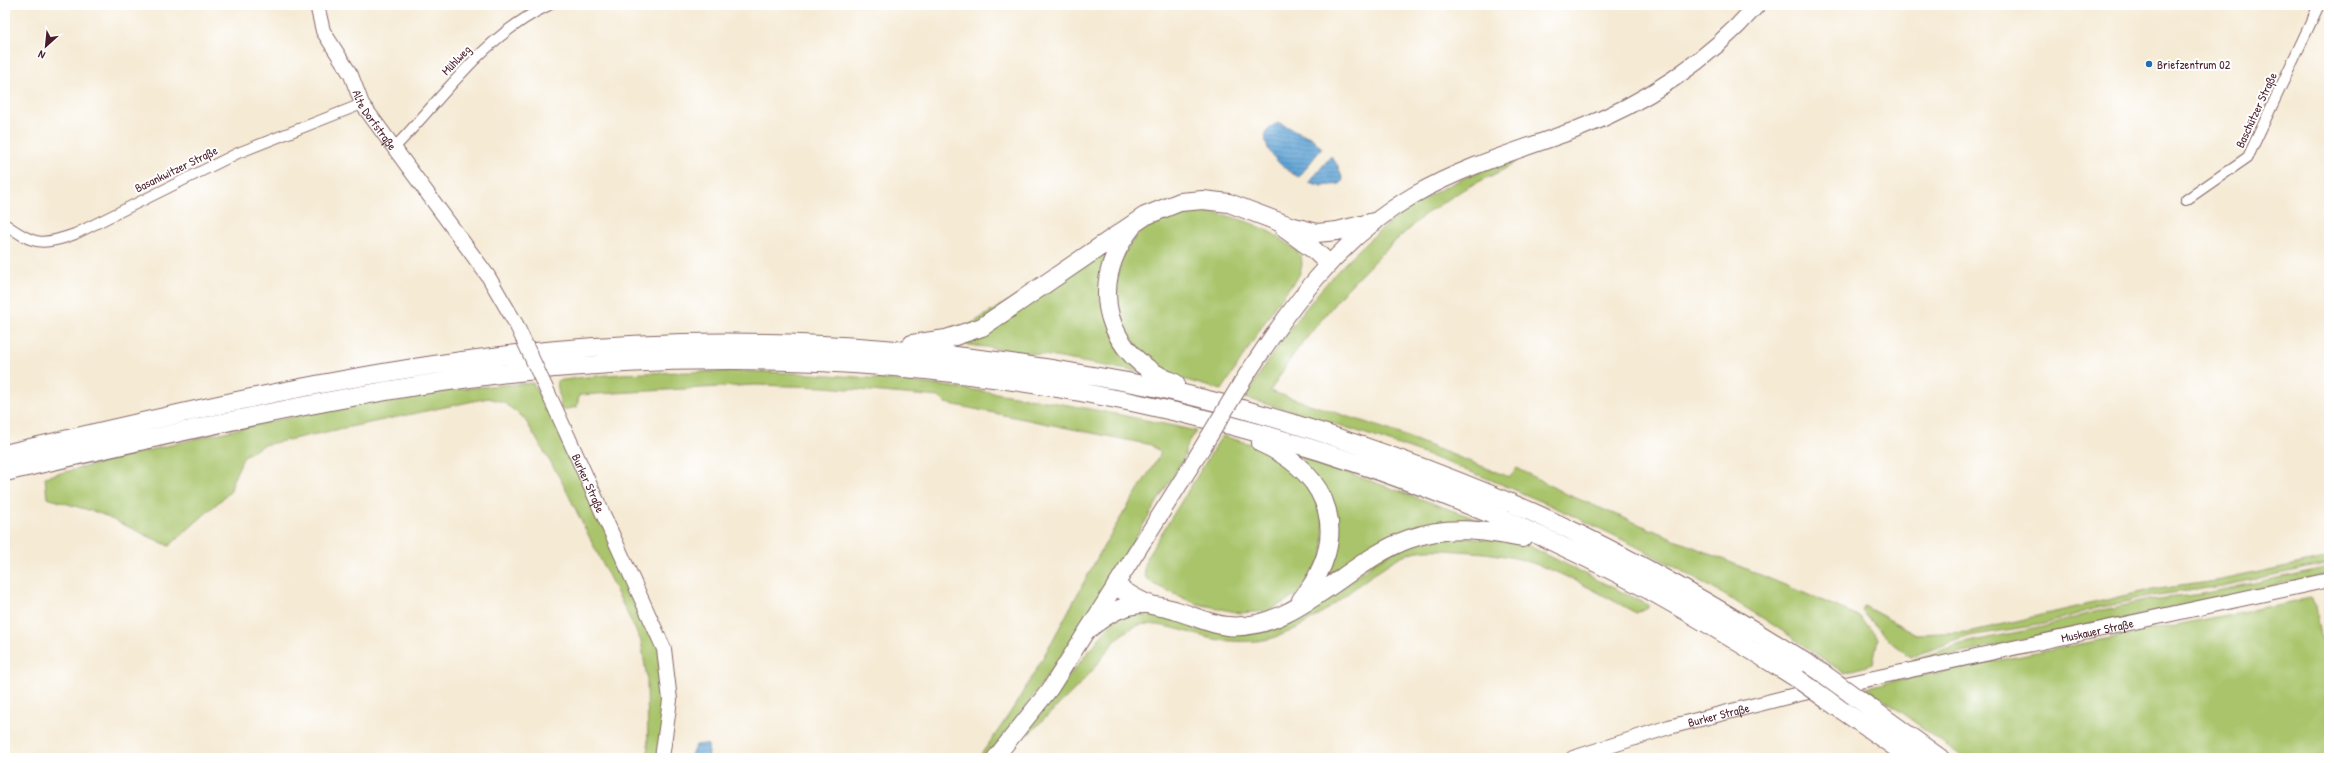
<svg xmlns="http://www.w3.org/2000/svg" width="2334" height="763" font-family="'Patrick Hand',sans-serif">
<style>
.green{fill:#a9c46b;stroke:#7a724b}
.water{fill:url(#water-rules);stroke:#566280}
.lines{fill:none;stroke-linecap:round;stroke-linejoin:round}
.street-casing{stroke:#866666;stroke-width:12}
.secondary-casing{stroke:#866666;stroke-width:16}
.primary-casing{stroke:#866666;stroke-width:18}
.highway-casing{stroke:#866666;stroke-width:20}
.street{stroke:#fff;stroke-width:10}
.secondary{stroke:#fff;stroke-width:14}
.primary{stroke:#fff;stroke-width:16}
.highway{stroke:#fff;stroke-width:18}
.secondary-bridge-casing{stroke:#866666;stroke-width:16;stroke-linecap:butt}
.primary-bridge-casing{stroke:#866666;stroke-width:18;stroke-linecap:butt}
.highway-bridge-casing{stroke:#866666;stroke-width:20;stroke-linecap:butt}
.secondary-bridge{stroke:#fff;stroke-width:14}
.primary-bridge{stroke:#fff;stroke-width:16}
.highway-bridge{stroke:#fff;stroke-width:18}
.poi-dot{fill:#1f6fb2;stroke:#fff;stroke-width:1.5}
.labels{text-anchor:middle;dominant-baseline:central;stroke-width:4;stroke-linejoin:round;paint-order:stroke}
.street-label{font-size:12px;fill:#4a1f2b;stroke:#fff}
.poi-label{font-size:12px;fill:#4a1f2b;stroke:#fff;text-anchor:start}
</style>
<defs>
<pattern id="water-rules" width="6" height="5" patternUnits="userSpaceOnUse"><rect width="6" height="5" fill="#61a4d5"/><path d="M0 2.5h6" fill="none" stroke="#5285ad"/></pattern>
</defs>
<rect width="100%" height="100%" fill="#fff"/>
<filter id="ink" filterUnits="userSpaceOnUse"><feTurbulence type="fractalNoise" baseFrequency=".025" numOctaves="2"/><feDisplacementMap in="SourceGraphic" scale="8" xChannelSelector="R" yChannelSelector="G"/><feConvolveMatrix kernelMatrix="1 2 1 2 8 2 1 2 1" color-interpolation-filters="sRGB"/></filter>
<filter id="wash" filterUnits="userSpaceOnUse"><feTurbulence type="fractalNoise" baseFrequency=".012" numOctaves="4" result="noise"/><feDisplacementMap in="SourceGraphic" scale="16" xChannelSelector="R" yChannelSelector="G"/><feGaussianBlur stdDeviation="0.9" result="paint"/><feColorMatrix in="noise" values="0 0 0 0 0 0 0 0 0 0 0 0 0 0 0 0 0 1.4 0 .05"/><feComposite in="paint" operator="in"/></filter>
<g filter="url(#wash)">
<rect width="100%" height="100%" fill="#f5ead4"/>
<!-- green -->
<path class="green" d="M1517,161L1503,170L1464,189L1424,215L1380,255L1344,292L1293,355L1270,391L1392,431L1509,477L1517,468L1564,493L1859,616L1878,638L1873,664L1844,673C1817,655 1791,636 1764,619C1604,519 1427,446 1245,398C1306,295 1393,188 1517,161Z
M1196,210C1236,215 1272,227 1301,255L1302,265L1299,275L1275,306L1222,390C1196,383 1164,376 1144,357C1107,321 1105,257 1149,225C1162,216 1181,214 1196,210Z
M1119,235L1100,299L1139,372L1044,355L955,343L953,348L939,343Z
M735,371C894,374 1041,396 1196,431L1185,449V456L1082,626L1024,709L986,758H978C1023,701 1059,627 1095,562C1115,525 1139,489 1161,453L1151,445L945,403L939,397L825,387L754,385L579,395L577,407L561,410L557,381C615,371 676,373 735,371Z
M533,383L547,411H555L663,649L668,679L662,758H648L647,678L641,641L561,480L524,418L503,402L488,398L264,445L244,456L233,480L231,491L169,546L99,513L47,498L45,477C205,436 367,392 533,383Z
M1222,436L1258,446L1295,468L1324,511L1323,556L1297,595L1268,611L1240,613L1194,603L1153,584L1145,577L1144,565L1150,552Z
M1301,456L1482,521L1479,524H1450L1321,589L1333,545L1300,460Z
M1445,535L1523,543L1650,606L1636,613C1599,593 1560,570 1519,559C1499,554 1478,552 1457,551C1437,549 1414,548 1396,559C1354,584 1320,623 1273,638C1256,643 1232,642 1214,639C1194,635 1155,619 1136,626C1114,635 1106,655 1091,672C1072,694 1049,713 1029,734L1027,729L1116,617L1138,609L1249,633L1268,631L1283,626L1296,618L1390,552Z
M2329,557V563L2223,586L2158,595L2097,608L2044,624L1970,636L1910,657L1887,638L1862,611L1864,606L1916,634L1969,632L2145,591L2222,580Z
M2329,567V574L1912,664V660L1964,643L2043,627L2098,611L2149,600L2202,594Z
M2311,598L2316,606L2326,666L2329,670V758H1964L1866,687Z"/>
<!-- water -->
<path class="water" d="M1279,123L1312,138L1322,148L1299,177C1281,170 1246,134 1279,123Z
M1331,156L1338,166L1343,180L1340,184L1322,186L1309,182Z
M704,744L708,745L709,758H689L696,745Z"/>
</g>
<g filter="url(#ink)">
<g class="lines">
<defs>
<path id="street" d="M394,148C444,97 482,37 549,5
M2186,200L2248,157L2319,5
M5,224C34,245 42,246 75,234L238,153L362,104"/>
<g id="secondary">
<path id="s1" d="M317,5L323,31L351,75L362,104L488,276L516,324"/>
<path id="s2" d="M556,410L664,649L670,700L662,758"/>
<path id="s3" d="M1573,758L1669,727L1795,695L2329,580"/>
</g>
<path id="primary" d="M1242,382C1289,309 1337,240 1414,195C1464,166 1520,150 1575,130C1644,104 1708,61 1757,5
M995,758L1050,689L1196,458"/>
<path id="highway" d="M1132,227C1085,286 1107,357 1175,383
M1285,229L1314,250L1328,263
M912,344L946,339L982,327L1145,216L1180,202L1203,200L1229,203L1290,226L1317,233L1337,231L1374,222
M1261,443C1332,475 1352,537 1301,600
M5,454C187,411 370,367 557,350C722,335 888,343 1051,369C1085,375 1120,380 1154,387C1284,416 1412,460 1534,513C1636,559 1731,615 1825,675
M5,472C166,435 328,396 492,375C882,326 1289,400 1636,583C1692,613 1745,646 1798,679
M1116,586C1127,593 1138,601 1151,605C1160,607 1169,608 1177,611C1194,616 1209,624 1227,626C1293,633 1349,560 1409,539C1447,525 1483,530 1522,538
M1090,628C1108,613 1125,603 1149,604
M1854,696L1940,758
M1829,701L1911,758"/>
</defs>
<!-- street casing -->
<use href="#street" class="street-casing"/>
<!-- secondary casing -->
<use href="#secondary" class="secondary-casing"/>
<!-- primary casing -->
<use href="#primary" class="primary-casing"/>
<!-- highway casing -->
<use href="#highway" class="highway-casing"/>
<!-- street -->
<use href="#street" class="street"/>
<!-- secondary -->
<use href="#secondary" class="secondary"/>
<!-- primary -->
<use href="#primary" class="primary"/>
<!-- highway -->
<use href="#highway" class="highway"/>
<defs>
<path id="secondary-bridge" d="M516,324L556,410"/>
<path id="primary-bridge" d="M1196,458L1242,382"/>
<path id="highway-bridge" d="M1825,675L1854,696
M1798,679L1829,701"/>
</defs>
<!-- secondary-bridge casing -->
<use href="#secondary-bridge" class="secondary-bridge-casing"/>
<!-- primary-bridge casing -->
<use href="#primary-bridge" class="primary-bridge-casing"/>
<!-- highway-bridge casing -->
<use href="#highway-bridge" class="highway-bridge-casing"/>
<!-- secondary-bridge -->
<use href="#secondary-bridge" class="secondary-bridge"/>
<!-- primary-bridge -->
<use href="#primary-bridge" class="primary-bridge"/>
<!-- highway-bridge -->
<use href="#highway-bridge" class="highway-bridge"/>
</g>
</g>
<!-- markers -->
<circle class="poi-dot" cx="2149" cy="64" r="4"/>
<g class="labels">
<!-- street labels -->
<g class="street-label">
<text transform="translate(456 60) rotate(-46)">Mühlweg</text>
<text transform="translate(2256 110) rotate(-65)">Baschützer Straße</text>
<text stroke="none"><textPath href="#s1" startOffset="130">Alte Dorfstraße</textPath></text>
<text transform="translate(176 169) rotate(-26)">Basankwitzer Straße</text>
<text stroke="none"><textPath href="#s2" startOffset="80">Burker Straße</textPath></text>
<text stroke="none"><textPath href="#s3" startOffset="540">Muskauer Straße</textPath></text>
<text stroke="none"><textPath href="#s3" startOffset="152">Burker Straße</textPath></text>
</g>
<!-- poi labels -->
<g class="poi-label">
<text x="2157" y="64">Briefzentrum 02</text>
</g>
</g>
<!-- margin -->
<rect width="2334" height="763" fill="none" stroke="#fff" stroke-width="20"/>
<!-- north arrow -->
<g transform="translate(46 46) rotate(207)" stroke="#ffffff" stroke-width="3" paint-order="stroke">
<path d="M0-3L7 15L0 10L-7 15Z" fill="#4a1f2b"/>
<text y="-6" font-size="11" font-weight="bold" text-anchor="middle" fill="#4a1f2b">N</text>
</g>
</svg>
